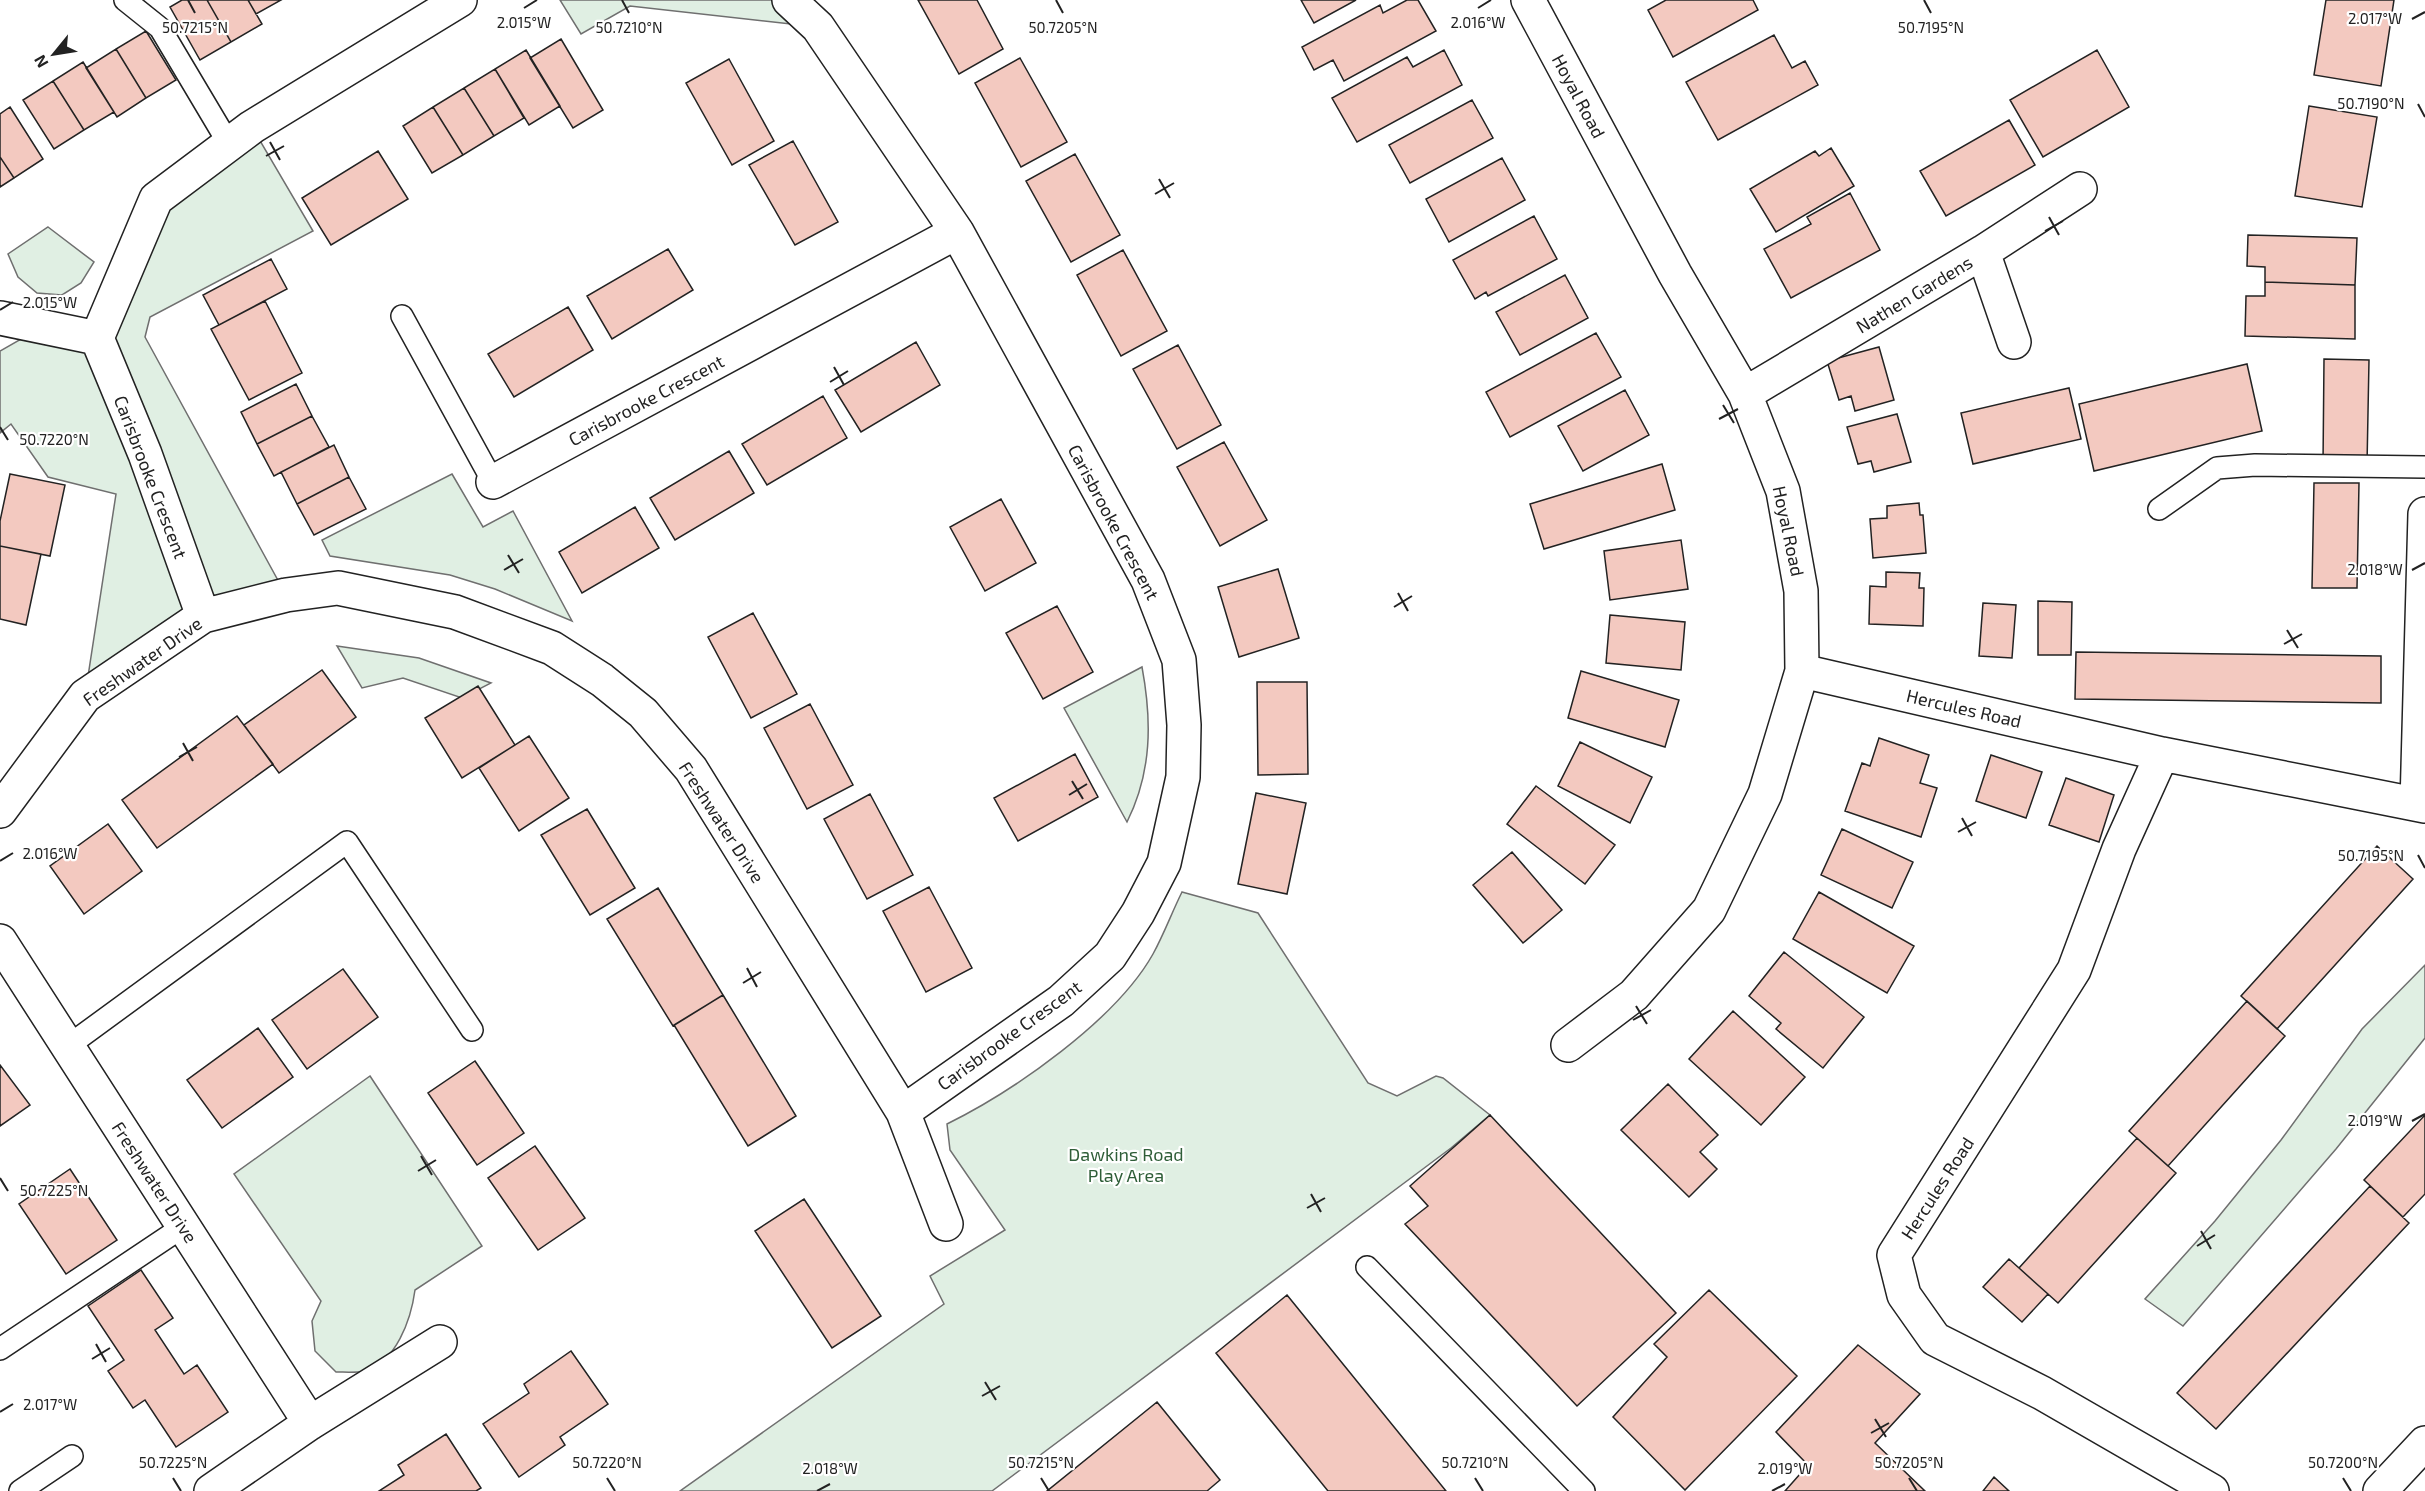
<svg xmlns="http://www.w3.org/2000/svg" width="2425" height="1491" font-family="'Exo 2',sans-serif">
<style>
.green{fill:#e0efe3;stroke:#6f6f6f;stroke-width:1.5}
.building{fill:#f3c9c0;stroke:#222;stroke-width:1.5}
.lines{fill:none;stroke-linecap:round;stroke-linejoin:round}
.service-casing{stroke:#222;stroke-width:24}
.minor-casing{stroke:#222;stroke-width:36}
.service{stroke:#fff;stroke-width:21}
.minor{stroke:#fff;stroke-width:33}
.ticks{fill:none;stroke:#222;stroke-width:2}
.labels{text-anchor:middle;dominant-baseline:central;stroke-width:4.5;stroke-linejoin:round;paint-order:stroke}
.street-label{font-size:18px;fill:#222;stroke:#fff}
.park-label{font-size:18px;fill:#2f5e38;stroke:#fff}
.ticks-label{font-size:15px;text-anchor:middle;fill:#222;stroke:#fff;stroke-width:4.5;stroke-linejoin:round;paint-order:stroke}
</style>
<rect width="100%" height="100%" fill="#fff"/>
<!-- green -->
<path class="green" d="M560,0H789L818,27L630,6L581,34Z
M252,127L313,231L150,317L145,337L286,595L203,616L85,696L116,494L48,477L11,424L0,433V351L42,327L97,338L156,199Z
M48,227L94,262L81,283L62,295L37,293L18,277L8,254Z
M452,474L483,527L513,511L572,621L495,589L450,575L330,556L322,540Z
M337,646L419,658L491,683L462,698L403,678L362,688Z
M1142,667C1152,721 1152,772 1127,822L1064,708Z
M1182,892L1258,913L1368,1083L1397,1096L1436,1076L1443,1078L1490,1115L1451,1148L992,1491H680L944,1304L930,1276L1005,1230L950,1150L947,1124C1014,1091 1116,1020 1153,954C1164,934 1172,912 1182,892Z
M2425,965V1038L2336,1149L2183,1326L2145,1299L2215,1221L2281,1140L2362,1029Z
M370,1076L482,1246L415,1290C411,1320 396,1362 365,1371C356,1373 345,1372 336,1372L315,1351L312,1321L321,1301L234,1174Z"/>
<!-- building -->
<path class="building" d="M182,0H207L231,42L200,60L170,7Z
M207,0H248L262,24L231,42Z
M248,0H281L256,14Z
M918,0H977L1003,49L959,74Z
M1301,0H1356L1314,23Z
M1407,0H1418L1436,31L1344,81L1333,60L1314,70L1302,47L1380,5L1383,13Z
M1666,0H1753L1758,10L1673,57L1648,10Z
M2326,0H2394L2381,86L2314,75Z
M146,31L176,80L146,98L116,49Z
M1774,35L1792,68L1805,61L1818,85L1718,140L1686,82Z
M561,39L603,110L573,128L530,58Z
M116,49L146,98L117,117L86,68Z
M526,50L560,106L529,125L495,69Z
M1444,50L1462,85L1357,142L1332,98L1407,57L1413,67Z
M2097,50L2129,107L2043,157L2010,100Z
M1020,58L1067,142L1021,167L975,83Z
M729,59L774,141L732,165L686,83Z
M83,62L114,112L84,130L53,81Z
M495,69L524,118L494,136L464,88Z
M53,81L84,130L54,149L23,100Z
M464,88L494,136L463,155L433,107Z
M1472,100L1493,138L1410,183L1389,145Z
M2309,106L2377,117L2362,207L2295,196Z
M10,107L43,159L14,178L0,157V114Z
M433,107L463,155L432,173L403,126Z
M2009,120L2035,165L1946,216L1920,171Z
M793,141L838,222L795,245L749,165Z
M1831,148L1854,186L1776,232L1750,189L1815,151L1819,156Z
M378,151L408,199L331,245L302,198Z
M1075,154L1120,235L1071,262L1026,181Z
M0,157L14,178L0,187Z
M1502,158L1525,200L1449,242L1426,199Z
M1850,193L1880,250L1791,298L1764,249L1811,224L1807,217Z
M1534,216L1557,259L1488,296L1486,292L1475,299L1453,260Z
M2248,235L2357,238L2355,285L2265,282V267L2247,266Z
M668,249L693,290L612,339L587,296Z
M1123,250L1167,331L1121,356L1077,275Z
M271,259L287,289L219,325L203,295Z
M1565,275L1588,318L1520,355L1496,312Z
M2265,282L2355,285V339L2245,336L2246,296H2265Z
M265,301L302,373L249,400L211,329Z
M568,307L593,350L514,397L488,354Z
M1596,333L1621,377L1510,437L1486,392Z
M916,342L940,385L861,432L835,390Z
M1178,345L1221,425L1177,449L1133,369Z
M1879,347L1894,400L1855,411L1851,396L1839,400L1827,361Z
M2324,359L2369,360L2367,465L2323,464Z
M2247,364L2262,431L2094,471L2079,404Z
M296,384L312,416L257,444L241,412Z
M2069,388L2081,439L1973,464L1961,413Z
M1625,390L1649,435L1583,471L1558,426Z
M823,396L847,438L767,485L742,444Z
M1897,414L1911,462L1874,472L1871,461L1858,464L1847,427Z
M312,416L329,447L274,476L257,444Z
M1224,442L1267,520L1220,546L1177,467Z
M334,445L349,477L297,504L281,472Z
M729,451L754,493L675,540L650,498Z
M1662,464L1675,510L1544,549L1530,504Z
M10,474L65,485L50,556L0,546V521Z
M349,477L366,509L314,535L297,504Z
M2314,483H2359L2357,588H2312Z
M1001,499L1036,563L985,591L950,527Z
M1919,503L1920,515H1923L1926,553L1873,558L1870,519L1887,518V506Z
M635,507L659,548L582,593L559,552Z
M1681,540L1688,589L1610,600L1604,551Z
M0,546L41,554L26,625L0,619Z
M1278,569L1299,638L1239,657L1218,587Z
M1886,572L1920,573L1919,588H1924L1923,626L1869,624L1870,586L1886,587Z
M2038,601L2072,602L2071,655H2038Z
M1983,603L2016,605L2012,658L1979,656Z
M1057,606L1093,672L1043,699L1006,633Z
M753,613L797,694L751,718L708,637Z
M1610,615L1685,622L1681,670L1606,663Z
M2076,652L2381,656V703L2075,699Z
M322,670L356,717L279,773L244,725Z
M1581,671L1679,700L1665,747L1568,718Z
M1257,682H1307L1308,774L1258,775Z
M478,686L515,745L462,778L425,718Z
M810,704L853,785L807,809L764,728Z
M237,716L273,764L157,848L122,800Z
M529,736L569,798L519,831L479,768Z
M1879,738L1929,755L1920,783L1937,788L1921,837L1845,811L1862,763L1870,766Z
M1580,742L1652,777L1630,823L1558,786Z
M1075,754L1098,797L1018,841L994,798Z
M1991,755L2042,772L2026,818L1976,801Z
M2066,778L2114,795L2099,842L2049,825Z
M1536,786L1615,845L1585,884L1507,824Z
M1256,793L1306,803L1287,894L1238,884Z
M870,794L913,875L867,899L824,819Z
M587,809L635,888L590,915L541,835Z
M108,824L142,871L84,914L50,866Z
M1842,829L1913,862L1892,908L1821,875Z
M2377,846L2413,879L2277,1029L2241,996Z
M1512,852L1562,910L1523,943L1473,885Z
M929,887L972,968L926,992L883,911Z
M658,888L723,995L673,1026L607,919Z
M1819,892L1914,946L1887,993L1793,939Z
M1784,952L1864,1017L1823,1068L1776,1029L1781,1023L1749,996Z
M343,969L378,1017L307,1069L272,1020Z
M723,995L796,1116L748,1146L674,1025Z
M2247,1001L2285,1036L2168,1166L2129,1131Z
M1733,1011L1805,1077L1761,1125L1689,1059Z
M258,1028L293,1077L222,1128L187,1080Z
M475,1061L524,1133L477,1165L428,1093Z
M0,1065L30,1105L0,1126Z
M1668,1084L1718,1135L1700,1152L1717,1169L1689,1197L1621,1130Z
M1490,1115L1676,1313L1577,1406L1405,1224L1428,1206L1410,1186Z
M2425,1115V1194L2403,1217L2364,1180Z
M2137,1138L2176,1173L2058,1303L2019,1268Z
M535,1146L585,1218L538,1250L488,1178Z
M70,1169L117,1240L66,1274L19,1204Z
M2370,1186L2409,1223L2216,1429L2177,1393Z
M804,1199L881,1316L832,1348L755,1231Z
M2009,1259L2048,1294L2022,1322L1983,1287Z
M141,1270L173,1318L155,1330L184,1374L197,1365L228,1412L176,1447L145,1400L133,1408L108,1371L124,1360L88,1306Z
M1709,1290L1797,1376L1685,1490L1613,1417L1667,1357L1654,1344Z
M1287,1295L1446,1491H1328L1216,1353Z
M1858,1345L1920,1394L1875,1443L1925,1491H1785L1808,1465L1776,1432Z
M571,1351L608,1404L560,1437L565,1445L519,1477L483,1424L529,1393L524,1384Z
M1157,1402L1220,1480L1207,1491H1047Z
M446,1434L481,1488L476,1491H379L404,1475L398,1465Z
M1994,1477L2009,1491H1983Z"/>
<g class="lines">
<defs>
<path id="service" d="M125,0L160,28L229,144
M402,316L493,482
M2159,509L2217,468L2255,465L2425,467
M68,1046L347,842L472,1030
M1367,1267L1584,1491
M0,1349L184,1226
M20,1491L72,1456"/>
<path id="minor" d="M789,0L818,27L957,232L1148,580L1179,660L1184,725L1183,777L1164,863L1138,913L1110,956L1061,1001L903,1112
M1528,0L1675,274L1745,394L1783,491L1801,591L1802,671L1765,794L1709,910L1634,995L1568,1045
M1983,252L2014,342
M0,318L97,338
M1745,394L1983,252L2080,189
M493,482L957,232
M203,616L145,454L97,338L156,199L252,127L460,0
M1802,671L2162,754L2425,806
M2162,754L2119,849L2074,970L1894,1255L1904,1295L1935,1339L2042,1393L2212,1491
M2417,804L2425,514
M0,811L85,696L203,616L286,595L338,588L455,612L552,648L602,680L643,713L691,769L903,1112L946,1224
M0,941L310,1423
M211,1491L310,1423L440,1342
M2380,1491L2425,1443"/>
</defs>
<!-- service casing -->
<use href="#service" class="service-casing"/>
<!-- minor casing -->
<use href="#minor" class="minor-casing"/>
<!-- service -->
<use href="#service" class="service"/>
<!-- minor -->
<use href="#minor" class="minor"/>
</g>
<!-- ticks -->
<path class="ticks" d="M188,0L195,13M622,0L629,13M1056,0L1063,13M1924,0L1931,13M524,8L537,0M1478,8L1491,0M2412,19L2425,12M2418,104L2425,117M270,142L280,160M266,156L284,146M1159,179L1170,198M1155,194L1174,183M2049,217L2059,235M2045,231L2063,221M0,310L13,302M834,367L844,385M830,382L848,371M1723,405L1734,423M1719,419L1738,409M0,427L8,440M508,555L519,573M504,570L523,559M2412,570L2425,563M1398,593L1408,611M1394,607L1412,596M2287,630L2298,648M2284,644L2302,634M183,743L193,761M179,757L197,747M1072,781L1083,799M1069,795L1087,784M1962,818L1972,836M1958,832L1976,822M2418,855L2425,868M0,861L13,853M747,968L757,987M743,983L761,972M1636,1006L1647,1024M1633,1020L1651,1010M2412,1121L2425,1114M421,1156L432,1175M418,1171L436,1160M0,1178L8,1191M1311,1194L1321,1212M1307,1208L1325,1198M2201,1231L2211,1249M2197,1246L2215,1235M96,1344L106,1362M92,1359L110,1348M985,1382L996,1400M982,1396L1000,1386M0,1412L13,1404M1875,1419L1886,1437M1871,1433L1889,1423M173,1478L181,1491M607,1478L615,1491M1041,1478L1049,1491M1475,1478L1483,1491M1909,1478L1917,1491M2343,1478L2351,1491M817,1491L830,1484M1772,1491L1785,1484"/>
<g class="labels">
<!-- street labels -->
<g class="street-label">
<text transform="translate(1579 96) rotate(62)">Hoyal Road</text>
<text transform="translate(1914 294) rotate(-31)">Nathen Gardens</text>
<text transform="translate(646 400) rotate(-28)">Carisbrooke Crescent</text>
<text transform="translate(151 477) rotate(69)">Carisbrooke Crescent</text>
<text transform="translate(1114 522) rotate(62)">Carisbrooke Crescent</text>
<text transform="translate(1789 531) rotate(78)">Hoyal Road</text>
<text transform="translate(142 661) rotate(-35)">Freshwater Drive</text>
<text transform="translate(1964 708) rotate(13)">Hercules Road</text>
<text transform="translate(722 822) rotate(57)">Freshwater Drive</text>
<text transform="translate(1009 1035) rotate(-36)">Carisbrooke Crescent</text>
<text transform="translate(155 1182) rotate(57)">Freshwater Drive</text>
<text transform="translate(1937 1188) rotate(-57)">Hercules Road</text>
</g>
<!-- park labels -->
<g class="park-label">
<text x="1126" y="1154">Dawkins Road<tspan x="1126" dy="21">Play Area</tspan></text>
</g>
</g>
<g class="ticks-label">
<text x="2375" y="24">2.017°W</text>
<text x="1478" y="28">2.016°W</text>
<text x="524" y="28">2.015°W</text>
<text x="195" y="33">50.7215°N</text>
<text x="629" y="33">50.7210°N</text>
<text x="1063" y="33">50.7205°N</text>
<text x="1931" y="33">50.7195°N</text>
<text x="2371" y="109">50.7190°N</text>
<text x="50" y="308">2.015°W</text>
<text x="54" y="445">50.7220°N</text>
<text x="2375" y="575">2.018°W</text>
<text x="50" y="859">2.016°W</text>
<text x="2371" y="861">50.7195°N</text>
<text x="2375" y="1126">2.019°W</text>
<text x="54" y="1196">50.7225°N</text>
<text x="50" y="1410">2.017°W</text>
<text x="173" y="1468">50.7225°N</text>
<text x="607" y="1468">50.7220°N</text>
<text x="1041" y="1468">50.7215°N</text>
<text x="1475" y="1468">50.7210°N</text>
<text x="1909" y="1468">50.7205°N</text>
<text x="2343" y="1468">50.7200°N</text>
<text x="830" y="1474">2.018°W</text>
<text x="1785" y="1474">2.019°W</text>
</g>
<!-- north arrow -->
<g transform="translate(54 54) rotate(240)" stroke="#ffffff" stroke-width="4.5" paint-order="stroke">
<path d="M0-4.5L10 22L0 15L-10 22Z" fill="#222222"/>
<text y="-9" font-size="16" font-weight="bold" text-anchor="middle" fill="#222222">N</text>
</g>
</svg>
